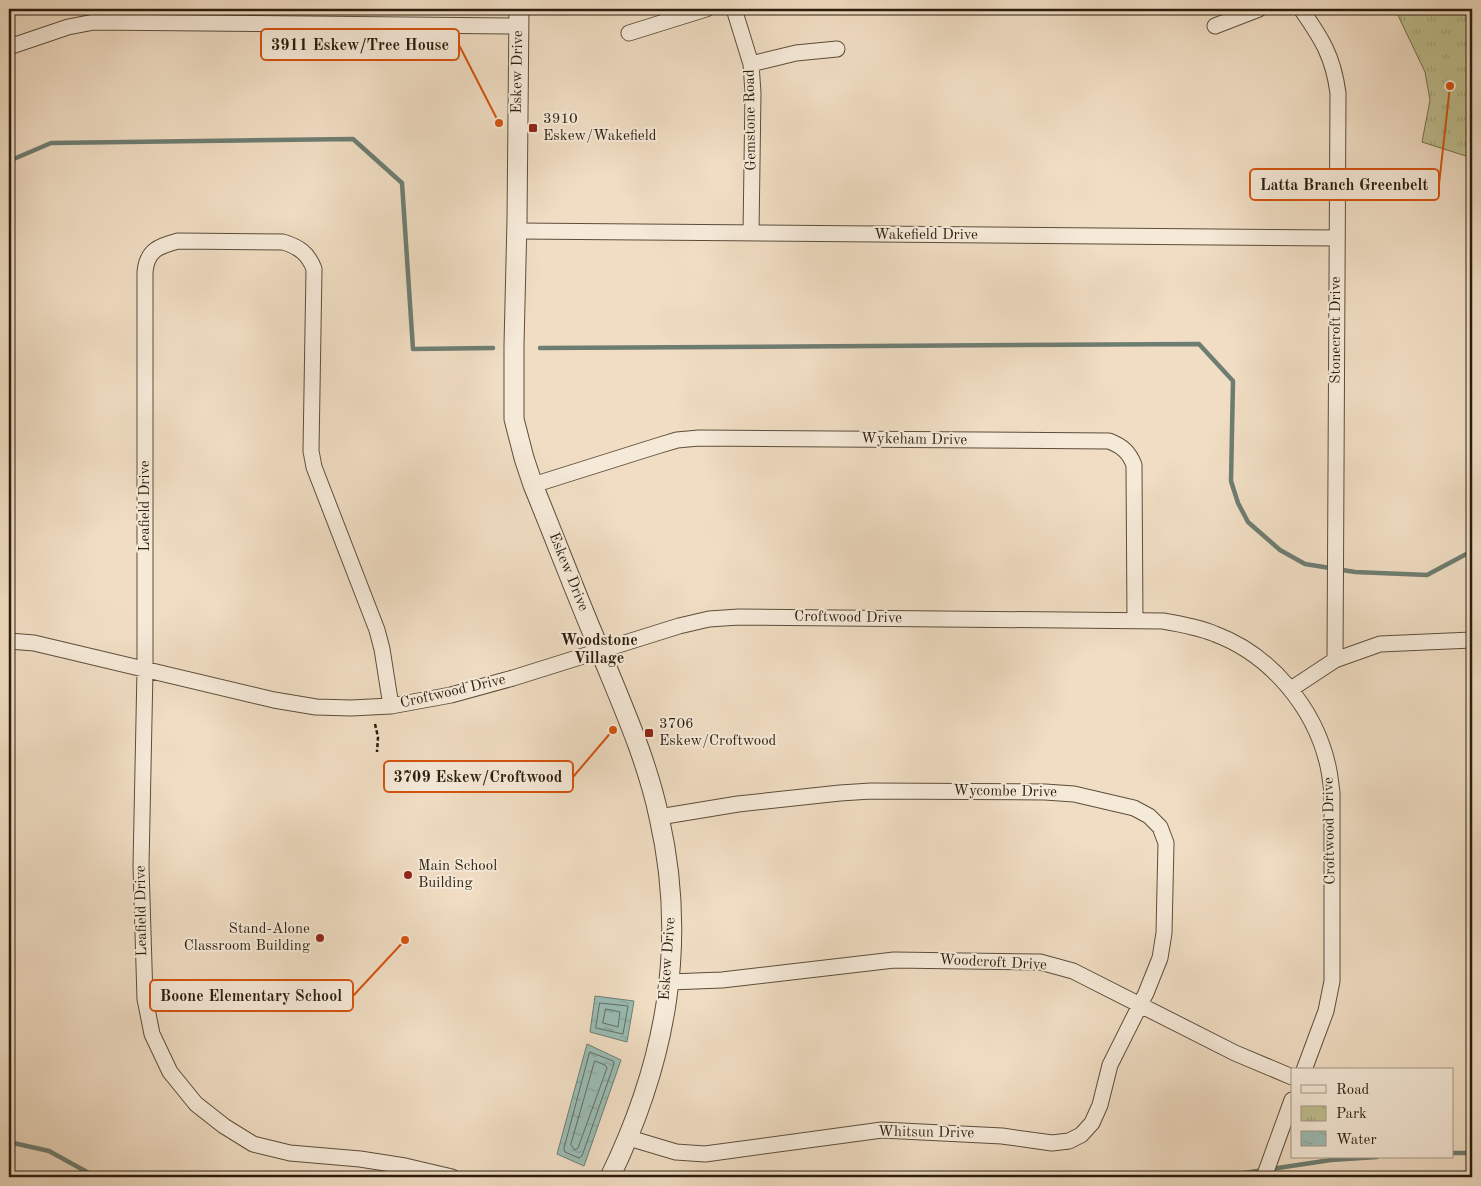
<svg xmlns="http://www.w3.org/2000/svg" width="1481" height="1186" font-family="'Old Standard TT',serif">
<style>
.park{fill:url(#park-tufts);stroke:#746e4f}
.water{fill:url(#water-ripples);stroke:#6d7d72}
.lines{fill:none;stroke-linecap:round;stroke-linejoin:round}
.shore{stroke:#626d61;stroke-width:1}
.stream{stroke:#6d7d72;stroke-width:4.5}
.minor-casing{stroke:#5c4e3b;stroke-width:17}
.tertiary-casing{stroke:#5c4e3b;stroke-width:21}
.path{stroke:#2a1e0e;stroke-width:2.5;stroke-dasharray:4 2.5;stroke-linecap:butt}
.minor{stroke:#f5e9d8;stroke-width:15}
.tertiary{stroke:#f5e9d8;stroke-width:19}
.poi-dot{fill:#8f2418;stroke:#f5e9d8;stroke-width:2}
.labels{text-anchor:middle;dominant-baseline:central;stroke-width:4;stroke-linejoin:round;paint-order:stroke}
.street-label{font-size:15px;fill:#2a1e0e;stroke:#f5e9d8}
.poi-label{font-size:15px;fill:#2a1e0e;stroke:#f5e9d8;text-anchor:start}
.neighbourhood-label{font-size:16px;font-weight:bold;fill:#2a1e0e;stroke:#f5e9d8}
.leader{fill:none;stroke:#d5530c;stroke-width:2}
.callout-dot{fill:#d5530c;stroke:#f5e9d8;stroke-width:2}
.callout{fill:#f5e9d8;stroke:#d5530c;stroke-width:2}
.callout-label{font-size:16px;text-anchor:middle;font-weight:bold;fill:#2a1e0e}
</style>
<defs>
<pattern id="park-tufts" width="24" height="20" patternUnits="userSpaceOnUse" patternTransform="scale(1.25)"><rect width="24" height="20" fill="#bfbf90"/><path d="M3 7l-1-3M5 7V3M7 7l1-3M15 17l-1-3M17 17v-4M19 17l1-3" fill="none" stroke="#a4a47b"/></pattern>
<pattern id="water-ripples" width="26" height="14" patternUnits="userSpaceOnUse" patternTransform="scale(1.25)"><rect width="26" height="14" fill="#9abcb4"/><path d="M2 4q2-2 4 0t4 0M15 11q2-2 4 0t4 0" fill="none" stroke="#85a19a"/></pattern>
</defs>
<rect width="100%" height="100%" fill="#f0ddc3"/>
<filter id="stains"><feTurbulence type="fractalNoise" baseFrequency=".004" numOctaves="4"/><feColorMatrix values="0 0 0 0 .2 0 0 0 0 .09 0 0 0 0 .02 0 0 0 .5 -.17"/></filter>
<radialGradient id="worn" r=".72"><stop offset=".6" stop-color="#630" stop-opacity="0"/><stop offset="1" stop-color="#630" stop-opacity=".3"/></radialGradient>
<!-- park -->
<path class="park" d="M1395,9H1472V158L1422,142L1430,100L1425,72Z"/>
<!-- water -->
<path class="water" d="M595,996L634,1001L627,1042L590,1032Z
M587,1044L621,1060L584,1166L557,1154Z"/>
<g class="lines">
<!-- shore -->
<path class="shore" d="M600,1003L628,1006L623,1034L596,1028Z
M606,1009L620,1012L618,1027L603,1023Z
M590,1052L613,1061L614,1064L582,1156L579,1158L565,1152L564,1149Z
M595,1061L605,1065L607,1068L578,1148L575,1150L571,1145Z"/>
<!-- stream -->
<path class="stream" d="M9,161L51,143L353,139L402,183L413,349L493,348
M540,348L1199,344L1233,381L1231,481L1238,503L1248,522L1280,550L1305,564L1355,572L1427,575L1472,551
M9,1142L49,1151L96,1177
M1452,1153H1472
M1271,1169L1331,1160L1377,1157
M1220,1177L1263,1170"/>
<defs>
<path id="minor" d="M734,9L751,64L753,93L751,233
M1301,9C1322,39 1333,56 1338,93L1335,660
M1215,26L1259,9
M629,33L706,9
M9,47L68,27L94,22L519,26
M751,64L796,53L837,49
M517,231L1336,238
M533,485L657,446L677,440L699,438L1109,441C1122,446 1129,452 1134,465L1135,621
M9,641L34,643L274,700L316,707L351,708L391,706L451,695L513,678L679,626L709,619L739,617L1163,621C1181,624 1198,627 1215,634C1271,655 1315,708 1328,766C1330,775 1331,784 1332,793V981L1326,1011L1304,1070
M1291,689L1335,660L1380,644L1472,640
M391,706L382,649L377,630L314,467L311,451L314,269C308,253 299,247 283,242L178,241C159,246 147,250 145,272V670L141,866L145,999L152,1034L170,1072L196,1104L224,1126L253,1144L290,1153L360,1159L405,1166L452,1177
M669,982L722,980L894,960L1040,962L1073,971L1235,1053L1292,1077
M629,1138L676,1152L705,1154L882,1130L1002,1136L1052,1143L1069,1141L1081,1135L1092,1123L1100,1105L1110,1065L1146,993L1160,958L1164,933L1166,843L1160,827L1149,816L1134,808L1074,794L1045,792L871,791L840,793L738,804L659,817
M1264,1177L1292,1100"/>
<path id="tertiary" d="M519,9L517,220L514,345V419L524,458L533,485C556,541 577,597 601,653C623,707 647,760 659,817C688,944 666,1062 610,1177"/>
</defs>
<!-- minor casing -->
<use href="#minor" class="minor-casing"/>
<!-- tertiary casing -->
<use href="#tertiary" class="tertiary-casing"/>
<!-- path -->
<path class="path" d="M375,724L378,737L377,752"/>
<!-- minor -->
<use href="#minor" class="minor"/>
<!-- tertiary -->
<use href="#tertiary" class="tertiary"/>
</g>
<!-- markers -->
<g class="poi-dot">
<rect x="528" y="123" width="10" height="10" rx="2.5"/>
<rect x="644" y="728" width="10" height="10" rx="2.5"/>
<circle cx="408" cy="875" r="5"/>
<circle cx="320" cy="938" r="5"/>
</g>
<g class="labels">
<!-- street labels -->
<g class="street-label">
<text transform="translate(518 72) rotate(-89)">Eskew Drive</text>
<text transform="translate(751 120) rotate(-91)">Gemstone Road</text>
<text x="926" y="235">Wakefield Drive</text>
<text transform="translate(1336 330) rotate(-90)">Stonecroft Drive</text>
<text transform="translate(914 440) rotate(1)">Wykeham Drive</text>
<text transform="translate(145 506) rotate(-90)">Leafield Drive</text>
<text transform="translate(568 572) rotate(68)">Eskew Drive</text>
<text transform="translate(848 618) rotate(1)">Croftwood Drive</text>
<text transform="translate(453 692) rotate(-13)">Croftwood Drive</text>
<text transform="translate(1005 792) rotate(1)">Wycombe Drive</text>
<text transform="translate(1330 831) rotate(-91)">Croftwood Drive</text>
<text transform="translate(142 911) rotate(-91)">Leafield Drive</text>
<text transform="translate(668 959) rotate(-86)">Eskew Drive</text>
<text transform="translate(993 963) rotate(3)">Woodcroft Drive</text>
<text transform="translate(926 1133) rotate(1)">Whitsun Drive</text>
</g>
<!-- poi labels -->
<g class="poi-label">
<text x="543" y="119">3910<tspan x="543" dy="17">Eskew/Wakefield</tspan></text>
<text x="659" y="724">3706<tspan x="659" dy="17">Eskew/Croftwood</tspan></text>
<text x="418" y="866">Main School<tspan x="418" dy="17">Building</tspan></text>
<text x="310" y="929" text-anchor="end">Stand-Alone<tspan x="310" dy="17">Classroom Building</tspan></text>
</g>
<!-- neighbourhood labels -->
<g class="neighbourhood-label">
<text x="599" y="641">Woodstone<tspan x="599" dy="18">Village</tspan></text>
</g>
</g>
<!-- callouts -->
<path class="leader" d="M499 123L459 45M1450 86L1439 184M613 730L573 777M405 940L353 996"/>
<g class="callout-dot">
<circle cx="499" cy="123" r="5"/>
<circle cx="1450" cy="86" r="5"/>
<circle cx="613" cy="730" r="5"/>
<circle cx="405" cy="940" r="5"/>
</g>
<g class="callout">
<rect x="261" y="29" width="198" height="31" rx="5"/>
<rect x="1250" y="169" width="189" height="31" rx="5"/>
<rect x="384" y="761" width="189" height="31" rx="5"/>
<rect x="150" y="980" width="203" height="31" rx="5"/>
</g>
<g class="callout-label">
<text x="360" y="50">3911 Eskew/Tree House</text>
<text x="1344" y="190">Latta Branch Greenbelt</text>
<text x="478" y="782">3709 Eskew/Croftwood</text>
<text x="251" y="1001">Boone Elementary School</text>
</g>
<!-- margin -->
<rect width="1481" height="1186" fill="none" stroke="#f0ddc3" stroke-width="30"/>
<rect x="10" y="10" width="1461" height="1166" fill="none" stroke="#2a1e0e" stroke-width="2.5"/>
<rect x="15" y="15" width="1451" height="1156" fill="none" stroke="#2a1e0e"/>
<!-- legend -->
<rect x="1291" y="1068" width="162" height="90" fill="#f5e9d8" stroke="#a49887"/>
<rect x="1301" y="1085" width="25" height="8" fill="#f5e9d8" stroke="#a49887"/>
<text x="1336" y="1094" font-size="15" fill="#2a1e0e">Road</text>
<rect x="1301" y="1106" width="25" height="15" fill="url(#park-tufts)" stroke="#a49887"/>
<text x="1336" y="1118" font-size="15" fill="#2a1e0e">Park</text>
<rect x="1301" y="1131" width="25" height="15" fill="url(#water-ripples)" stroke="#a49887"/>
<text x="1336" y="1144" font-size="15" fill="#2a1e0e">Water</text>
<rect width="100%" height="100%" filter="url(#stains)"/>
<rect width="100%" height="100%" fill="url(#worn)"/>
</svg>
